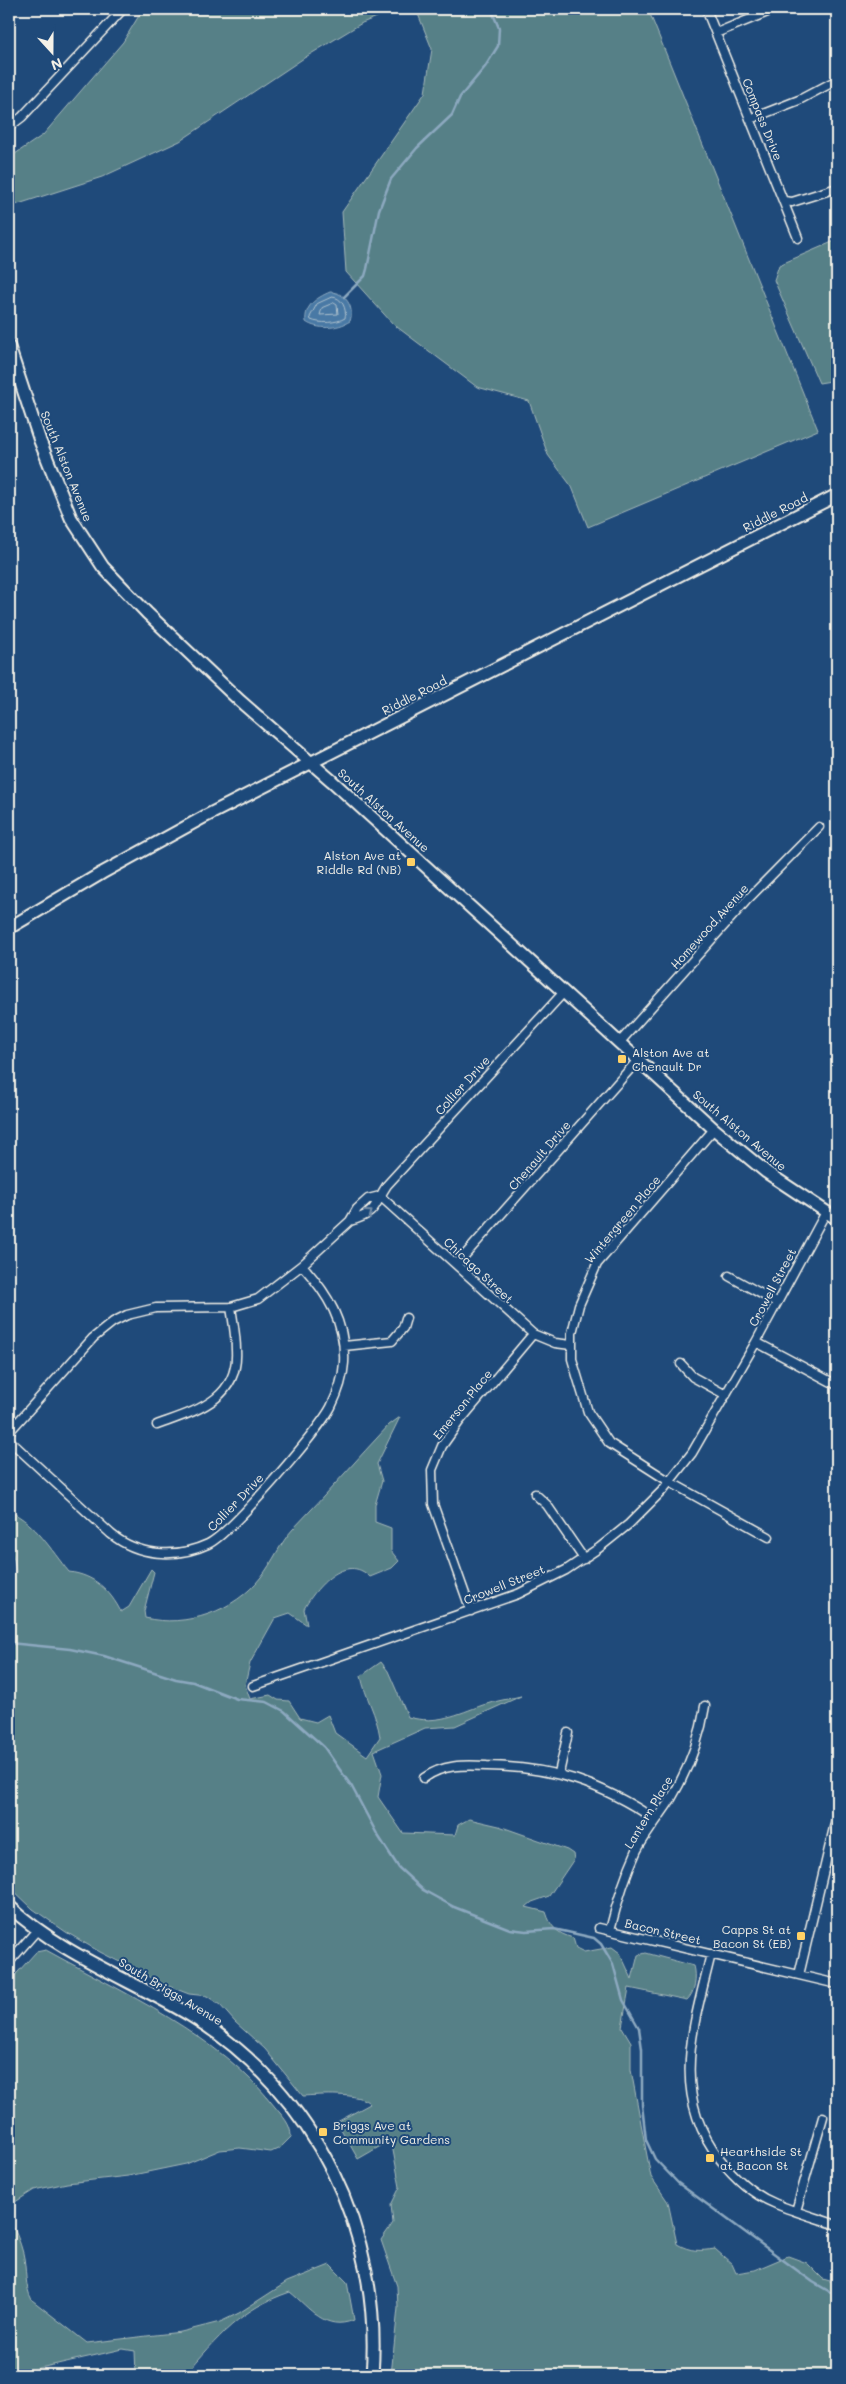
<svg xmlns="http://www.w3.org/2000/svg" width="846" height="2384" font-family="Mali,sans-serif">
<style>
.green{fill:#568087;stroke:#a5b8b8}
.water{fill:#4879a5;stroke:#8da9c0}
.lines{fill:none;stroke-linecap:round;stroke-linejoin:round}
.shore{stroke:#afc1cd;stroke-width:1}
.stream{stroke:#8da9c0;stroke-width:2.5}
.street-casing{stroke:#f4f1e8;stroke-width:11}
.secondary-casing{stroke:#f4f1e8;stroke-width:15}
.street{stroke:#1f4a7a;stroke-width:8}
.secondary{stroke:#1f4a7a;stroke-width:11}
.oneway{stroke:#748da6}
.poi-dot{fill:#ffd166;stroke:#1f4a7a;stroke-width:2}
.labels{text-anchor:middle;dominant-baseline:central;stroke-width:4;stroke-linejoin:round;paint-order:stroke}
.street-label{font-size:12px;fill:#f4f1e8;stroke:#1f4a7a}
.poi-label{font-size:12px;fill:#f4f1e8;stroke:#1f4a7a;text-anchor:start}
</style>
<rect width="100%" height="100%" fill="#1f4a7a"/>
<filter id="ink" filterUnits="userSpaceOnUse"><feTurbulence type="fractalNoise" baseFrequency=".02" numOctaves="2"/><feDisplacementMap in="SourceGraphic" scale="10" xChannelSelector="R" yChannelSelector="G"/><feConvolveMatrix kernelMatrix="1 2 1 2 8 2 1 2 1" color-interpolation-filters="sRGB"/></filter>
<g filter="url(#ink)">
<!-- green -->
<path class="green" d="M143,9H397L362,23L304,58L180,141L102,177L9,207V158L43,135L123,42Z
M416,9H648L818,430L588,527L572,487L548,455L529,401L477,387L393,324L346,272L342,212L425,93L432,49Z
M837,240V380L819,383L774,280L779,265Z
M400,1417L377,1464L382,1481L375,1505V1522L391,1528V1551L399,1561L392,1568L370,1577C346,1552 315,1588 304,1609L307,1625L290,1613L275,1618L250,1663L245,1685L250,1699L270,1695L278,1700L289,1701L300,1718L316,1722L328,1715L335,1733L367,1756L380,1737C377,1715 365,1697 361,1676L381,1662L388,1671L408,1717C437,1725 457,1714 483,1705C495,1701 509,1699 521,1696L455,1726L425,1728L374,1751L382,1774L378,1797L403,1833L455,1835L458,1825L469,1819L499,1826L567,1850L573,1854L574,1859L549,1896L532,1902L526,1907L546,1912C551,1928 557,1933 573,1938L576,1948L584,1952L612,1947L620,1953L632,1979L638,1955L646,1953L694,1966C697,1976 695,1993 687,2000L629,1988L622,2027L631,2042V2070L651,2177L668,2202L677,2244C691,2252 700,2251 715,2249L732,2264L736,2273L755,2270L788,2256L807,2263L823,2279L837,2283V2375H391L398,2308L397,2286L381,2240L393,2223L391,2205L400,2187L391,2140L358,2159L337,2122L370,2104C361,2092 318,2095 303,2096L265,2049L235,2022L220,2005L207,1996L189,1994L163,1984L100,1952L66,1932L33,1909L9,1886V1580L16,1572L14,1559L9,1548V1511C37,1524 50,1549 69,1572C94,1575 110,1590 121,1612L129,1607L151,1569L154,1572L144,1611L145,1618C186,1628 235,1611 261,1577C273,1562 280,1543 293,1529C326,1495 357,1459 389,1425Z
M46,1950C123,1993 220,2035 275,2107C283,2117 291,2124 291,2137L280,2148L271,2152L240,2148L220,2150L186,2164L128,2176L67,2183L34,2190L12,2204L9,2209V1982L36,1952Z
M9,2219C15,2230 20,2241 23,2253C27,2269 24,2286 32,2300L87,2343L181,2332L220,2322L239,2313L287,2282L330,2265L347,2282L354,2320C325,2332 310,2308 290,2292C240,2309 218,2337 185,2375H136L135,2351L123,2349L9,2375Z"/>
<!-- water -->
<path class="water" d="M330,292C345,292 355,307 350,321C338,329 317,330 306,322C304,306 316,298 330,292Z"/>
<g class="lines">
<!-- shore -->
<path class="shore" d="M332,297C342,297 347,309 345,318C337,323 320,324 311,320L310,317L317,304Z
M334,303L337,305L338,314L320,315L322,308Z"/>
<!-- stream -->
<path class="stream" d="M344,297L365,276L367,269L379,210L391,179L417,148L452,115L460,97L485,67L498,46L499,28L491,9
M9,1643L70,1649L104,1656L176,1679L193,1682L237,1699L267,1702L284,1711L324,1747L352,1787L377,1834L399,1868L423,1890L454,1907L510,1929L526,1931L554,1929L594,1938L601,1944L613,1964L623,2000L639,2028L642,2049V2105L646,2140L655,2159L678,2183L813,2282L837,2296"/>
<defs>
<path id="street" d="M706,9L798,238
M716,33L775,9
M750,119L799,100L837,80
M9,127L22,117L123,9
M784,201L792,202L837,188
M619,1043L746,901L819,827
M714,1129L597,1264L579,1305L572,1333V1359L588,1412L609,1443L670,1482L769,1537
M380,1196L533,1334L555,1343L571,1345
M350,1221C378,1213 373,1206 387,1185L564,992
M457,1264L638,1060
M729,1276L776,1302
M756,1342L837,1385
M344,1346L392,1341L403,1328L406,1318
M681,1364L693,1377L726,1395
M157,1425C195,1411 239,1400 236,1350C236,1336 233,1321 231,1307
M9,1432L93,1338L113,1322L127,1315L156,1308L231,1307L258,1299L302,1265L350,1221L357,1209L368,1199L380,1196
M9,1440L111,1534C138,1556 176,1559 208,1544C231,1533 318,1432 331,1407C338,1393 343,1378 344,1363C346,1323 328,1294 302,1265
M535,1494L547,1505L584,1559
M471,1611L433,1504L432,1470L442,1446L459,1422L533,1334
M253,1686L518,1594L566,1570L599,1548L629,1524L662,1491L692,1453L756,1342L826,1212
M559,1773L568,1733
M424,1778C443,1764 464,1765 487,1766C553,1767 601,1783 656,1820
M599,1928L837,1984
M610,1930C617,1902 625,1876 637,1850C647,1832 660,1816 671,1799C688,1770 700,1739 705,1706
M711,1954C694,2025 669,2094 720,2159C734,2177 753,2195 776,2204C795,2212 817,2218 837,2225
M9,1962L38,1929
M799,1975L837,1815
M796,2211L823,2117"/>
<path id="secondary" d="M9,347L40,441L71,518L103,567L147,613L240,701L332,781L714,1129L766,1172L837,1219
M9,928L102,873L204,817L837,495
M9,1906C60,1954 134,1981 193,2017C315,2092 383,2234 372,2375"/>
</defs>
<!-- street casing -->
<use href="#street" class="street-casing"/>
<!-- secondary casing -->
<use href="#secondary" class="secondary-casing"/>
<!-- street -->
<use href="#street" class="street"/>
<!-- secondary -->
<use href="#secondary" class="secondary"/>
</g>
<!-- one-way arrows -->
<defs><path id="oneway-chevron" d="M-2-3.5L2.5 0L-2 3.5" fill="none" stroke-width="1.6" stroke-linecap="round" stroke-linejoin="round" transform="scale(1.25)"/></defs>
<use class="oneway" href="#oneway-chevron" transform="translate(369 1213) rotate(-36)"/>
</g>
<!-- markers -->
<g class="poi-dot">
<rect x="406" y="857" width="10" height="10" rx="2.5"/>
<rect x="617" y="1054" width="10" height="10" rx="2.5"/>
<rect x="796" y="1931" width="10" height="10" rx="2.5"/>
<rect x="318" y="2127" width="10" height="10" rx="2.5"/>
<rect x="705" y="2153" width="10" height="10" rx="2.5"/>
</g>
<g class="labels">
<!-- street labels -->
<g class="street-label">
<text transform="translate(763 119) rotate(68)">Compass Drive</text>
<text transform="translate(67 466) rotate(68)">South Alston Avenue</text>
<text transform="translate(775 512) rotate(-27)">Riddle Road</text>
<text transform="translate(414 695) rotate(-27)">Riddle Road</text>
<text transform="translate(384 810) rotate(42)">South Alston Avenue</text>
<text transform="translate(709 926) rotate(-48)">Homewood Avenue</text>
<text transform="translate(462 1085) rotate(-48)">Collier Drive</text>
<text transform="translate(740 1130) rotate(40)">South Alston Avenue</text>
<text transform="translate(539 1155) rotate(-49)">Chenault Drive</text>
<text transform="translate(622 1219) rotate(-50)">Wintergreen Place</text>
<text transform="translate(479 1270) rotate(43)">Chicago Street</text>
<text transform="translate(772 1287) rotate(-62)">Crowell Street</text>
<text transform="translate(462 1404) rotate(-51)">Emerson Place</text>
<text transform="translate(235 1502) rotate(-46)">Collier Drive</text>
<text transform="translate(504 1584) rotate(-22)">Crowell Street</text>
<text transform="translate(648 1812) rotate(-59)">Lantern Place</text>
<text transform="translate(663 1931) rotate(13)">Bacon Street</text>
<text transform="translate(171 1991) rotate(31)">South Briggs Avenue</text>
</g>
<!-- poi labels -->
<g class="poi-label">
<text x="401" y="855" text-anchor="end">Alston Ave at<tspan x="401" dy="14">Riddle Rd (NB)</tspan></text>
<text x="632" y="1052">Alston Ave at<tspan x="632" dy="14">Chenault Dr</tspan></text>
<text x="791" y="1929" text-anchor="end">Capps St at<tspan x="791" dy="14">Bacon St (EB)</tspan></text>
<text x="333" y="2125">Briggs Ave at<tspan x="333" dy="14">Community Gardens</tspan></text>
<text x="720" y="2151">Hearthside St<tspan x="720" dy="14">at Bacon St</tspan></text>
</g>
</g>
<!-- margin -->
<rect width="846" height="2384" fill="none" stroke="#1f4a7a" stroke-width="30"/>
<rect x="15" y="15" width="816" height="2354" fill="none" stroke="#f4f1e8" stroke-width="2" filter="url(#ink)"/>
<!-- north arrow -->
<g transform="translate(52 52) rotate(159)" stroke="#1f4a7a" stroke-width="4" paint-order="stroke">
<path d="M0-4L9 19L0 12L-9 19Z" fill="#f4f1e8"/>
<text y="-8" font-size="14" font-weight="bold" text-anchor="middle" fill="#f4f1e8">N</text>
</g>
</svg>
